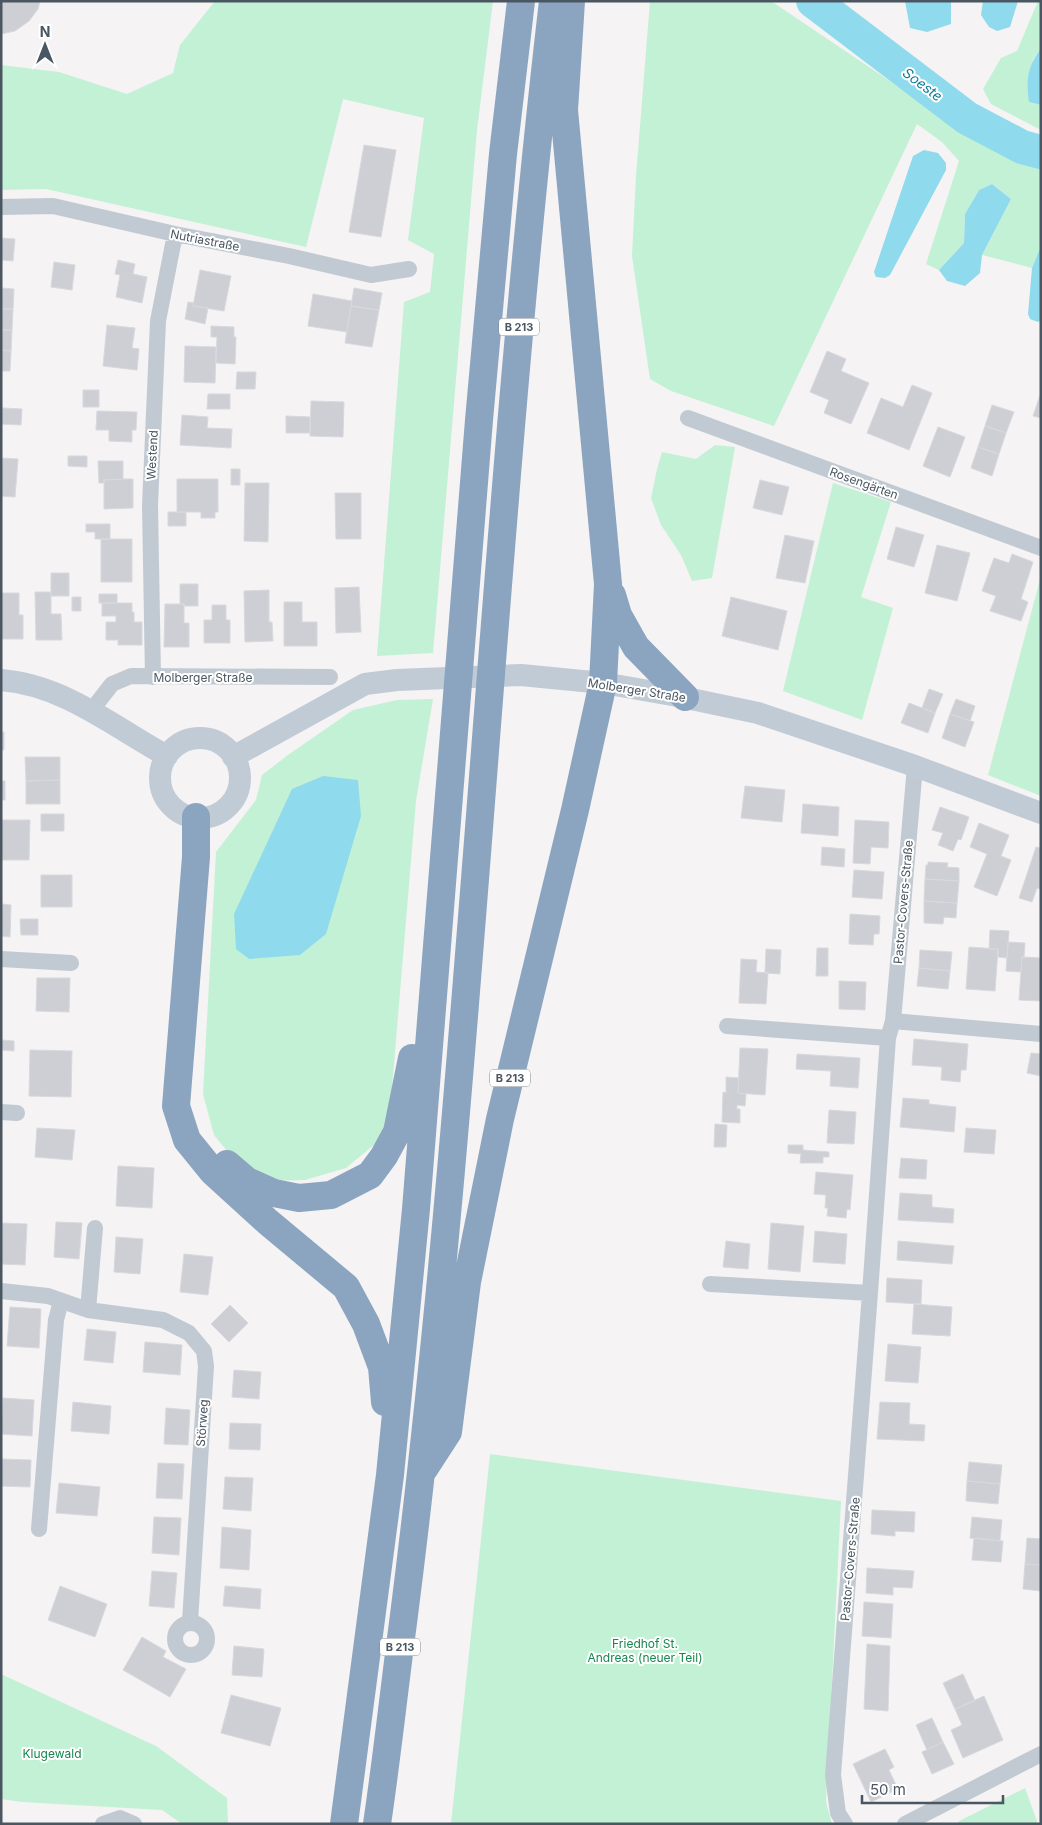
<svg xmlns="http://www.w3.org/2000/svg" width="1042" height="1825" font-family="Inter,sans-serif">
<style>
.green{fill:#c3f1d5}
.water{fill:#90daee}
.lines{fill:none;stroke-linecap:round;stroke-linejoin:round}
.river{stroke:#90daee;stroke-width:34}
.building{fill:#cdcfd5;stroke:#d7d9de}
.street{stroke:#c1cad2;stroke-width:16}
.secondary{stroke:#c1cbd6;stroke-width:22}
.highway{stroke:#8ba5c1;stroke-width:28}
.labels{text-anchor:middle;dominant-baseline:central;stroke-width:4;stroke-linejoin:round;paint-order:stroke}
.shield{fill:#fff;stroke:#808990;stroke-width:1}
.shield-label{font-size:11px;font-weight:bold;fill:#4a5661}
.street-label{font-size:12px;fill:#4a5661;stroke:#fff}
.park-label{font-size:12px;fill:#17864f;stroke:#fff}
.water-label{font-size:14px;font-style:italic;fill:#0c7c9b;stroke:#fff}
</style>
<rect width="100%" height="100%" fill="#f5f3f3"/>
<!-- green -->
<path class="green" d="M215,1H493L477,130L433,653L377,656L404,302L430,292L434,254L408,240L424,118L343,99L306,247L46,189L1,190V65L59,72L127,94L173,73L180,45Z
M650,1H771L927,106L944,109L1041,159V246L1032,268L982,255L1011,199L992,184L979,190L965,214L964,243L939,270L926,264L959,161L942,142L917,124L774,426L671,391L650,379L632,256L636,176Z
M1038,1H1041V48L1033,59L1029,102L1041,105V130L991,104L983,89L1001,58L1017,51Z
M715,445L735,447L712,578L692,581L681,555L661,525L651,498L657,469L662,452L696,459Z
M833,483L891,502L861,597L893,608L862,720L783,691Z
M1041,576V796L988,775Z
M433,699L416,801L390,1112L380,1140L346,1168L305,1180L267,1181L237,1163L214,1135L203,1094L216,852L256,800L262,775L288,755L353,710L397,700Z
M490,1454L841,1501L826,1802L832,1824H451Z
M1,1674L156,1746L227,1798L228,1824H182L162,1810L22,1802L1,1799Z
M1025,1788L1038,1824H957L959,1821Z"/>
<!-- water -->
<path class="water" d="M905,1H951V24L927,32L910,28Z
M983,1H1018L1010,27L997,31L989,27L981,15Z
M1041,48V105L1029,102C1026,79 1027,68 1041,48Z
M924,150L938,153L946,163V170L890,275L885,278L876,277L874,272L913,156Z
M992,184L1011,199L982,255L980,273L965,286L947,281L939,270L964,243L965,214L979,190Z
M1041,246V320L1038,322L1030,319L1028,314L1032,268Z
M323,776L358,780L361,816L326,934L300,955L249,959L236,949L234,914L292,789Z"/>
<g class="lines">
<!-- river -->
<path class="river" d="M813,1L967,118L1022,147L1041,152"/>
</g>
<!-- building -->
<path class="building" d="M1,1H40L38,9L29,21L15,31L1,34Z
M364,145L396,150L381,237L349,232Z
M1,238L15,239L13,261L2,260L1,274Z
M118,260L135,264L133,274L147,277L142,303L116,297L120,275L115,274Z
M54,262L75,265L72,290L51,287Z
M200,270L231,276L224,311L193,306Z
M1,288L14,289L13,309H1Z
M354,288L382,293L379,310L351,306Z
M313,294L352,301L347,332L308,326Z
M188,302L194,303L193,306L208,308L205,324L185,319Z
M351,306L379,310L372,347L345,343Z
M1,309H13L12,330H1Z
M107,325L135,328L132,348L139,349L137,370L103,366Z
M211,326L234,327V337H236L235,364L216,363L217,337H211Z
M1,330H12L11,351L1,350Z
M185,346L216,347L215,383L184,382Z
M1,350L11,351L10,371H1Z
M827,351L846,359L841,371L869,383L851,424L824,413L829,400L810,392Z
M237,372H256L255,389H236Z
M912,385L932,393L909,450L867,433L881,398L903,407Z
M83,390H99V407H83Z
M1041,392V418L1033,416Z
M208,394H230V409H207Z
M1,395L2,408L22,409L21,425L1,424Z
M311,401L344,402L343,437L310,436Z
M992,405L1014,412L1006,433L985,426Z
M97,411L137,412L136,430H132V442L109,441V430H96Z
M182,415L208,417L207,428L232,429L231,448L180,445Z
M286,416L310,417V433H286Z
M985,426L1006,433L999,454L978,447Z
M938,427L965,437L950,477L923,466Z
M978,447L999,454L992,476L971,468Z
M68,456H87V467L68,466Z
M1,458L18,459L15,497L1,496Z
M98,461H123V479L104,480V483H99Z
M231,469H240V485H231Z
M123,479H133V508L104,509V480Z
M177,479H218V512H215V518H201V512H177Z
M760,480L789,487L782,515L753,508Z
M245,483H269L268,542L244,541Z
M335,493H361V539H336Z
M168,512H186V526H168Z
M86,524H110V539H95V532H86Z
M896,527L924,535L914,567L887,559Z
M785,535L814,541L805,583L776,578Z
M101,539H132V582H101Z
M937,545L970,553L957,601L925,593Z
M1012,554L1033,562L1021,599L1028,602L1021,621L990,611L996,596L982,591L994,558L1009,563Z
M51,573H69V596H51Z
M180,584H198V606H184V604H180Z
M359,587L361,632L336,633L335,588Z
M269,590V622H272L273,641L245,642L244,591Z
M35,592H51V614H61L62,640H36Z
M1,593H19V615H23V639H1Z
M99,594H117V603H99Z
M72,597H81V611H72Z
M731,597L787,611L778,650L722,636Z
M284,602H302V622H317V646H284Z
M102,603H132V612H134V622H142V645H118V640H106V622H116V616H102Z
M165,604H184V623H189V647H164Z
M212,605H226V620H230V643H204V620H212Z
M929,689L943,694L935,713L922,708Z
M956,699L975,706L970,721L950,714Z
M909,703L935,713L928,733L901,723Z
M950,714L974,722L965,747L942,738Z
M1,732H4V750H1Z
M25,757H60V780L26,781Z
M60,780V804H26V781Z
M1,781H5V800H1Z
M745,786L785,790L782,822L741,818Z
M803,804L839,807L838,836L801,833Z
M940,807L969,817L961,840L958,839L953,851L938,845L943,833L932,830Z
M41,814H64V831H41Z
M1,820H30L29,860H1Z
M855,820L889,822L888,848L871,847L870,864L853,863Z
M979,823L1009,835L1001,856L1011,860L997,896L974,887L987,854L970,847Z
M822,847L845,849L844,867L821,865Z
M1036,847L1041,848V889L1037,888L1032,902L1019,898Z
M928,862L948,863L947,867L959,868V881L925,879L926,865H928Z
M854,870L884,872L882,899L852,897Z
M41,875H72V907H41Z
M925,879L959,881L957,903L924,901Z
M924,901L957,903L956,918L944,917L943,924L924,923Z
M1,904L11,905L10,937L1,936Z
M850,914L880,916L879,934H874L873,945L849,944Z
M20,919H38V935H21Z
M990,930L1009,931L1007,958L998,957V949H989Z
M1008,942L1025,943L1024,957H1022L1021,972L1006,971Z
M969,947L998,949L995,991L966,989Z
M817,948H828V976H816Z
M766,949L781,950L780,974L765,973Z
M920,950L952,952L950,971L919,968Z
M1022,957L1041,958V1001L1019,1000Z
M741,959L757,960L756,972L768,973L766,1004L739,1003Z
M919,968L950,971L948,989L917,986Z
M37,978H70L69,1012L36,1011Z
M839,981L866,982L865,1010L839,1009Z
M914,1039L968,1044L966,1070H961L960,1082L941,1080L942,1067L912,1065Z
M1,1040L14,1041V1051L1,1050Z
M740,1048L768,1049L765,1095L738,1093Z
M30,1050L72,1051L71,1097L29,1096Z
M1031,1053L1041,1054V1076L1027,1073Z
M797,1054L860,1058L858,1088L830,1086L831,1071L796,1069Z
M726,1077L739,1078L738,1093L746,1094L745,1106L737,1105V1109H740V1123L722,1122L723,1092L726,1093Z
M903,1098L929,1100V1104L956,1107L954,1132L900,1127Z
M829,1110L856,1112L854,1144L827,1143Z
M715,1124L727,1125L726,1147H714Z
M37,1128L75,1130L72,1160L35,1157Z
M966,1128L996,1130L994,1154L964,1152Z
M788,1145H803V1150L829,1152V1157H823V1163H800L801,1154L788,1153Z
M901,1158L927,1160L926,1179L899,1178Z
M118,1166L154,1168L152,1208L116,1206Z
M816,1172L853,1175L850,1210L847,1209L846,1218L827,1216L828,1208H825L826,1195L814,1194Z
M900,1193L932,1195V1207L954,1209L953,1223L898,1220Z
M56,1222L82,1223L79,1259L54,1257Z
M1,1223L27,1224L25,1265L1,1264Z
M771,1223L804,1226L800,1272L768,1269Z
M815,1231L847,1234L845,1264L813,1262Z
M116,1237L143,1239L140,1274L114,1272Z
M726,1241L750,1244L748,1269L723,1267Z
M898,1241L954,1246L952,1264L897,1260Z
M184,1254L213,1257L208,1295L180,1292Z
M887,1278L922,1280L921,1304L886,1302Z
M914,1304L952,1307L950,1336L912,1334Z
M230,1305L248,1323L229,1342L211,1324Z
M10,1307L41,1309L39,1348L7,1346Z
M87,1329L116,1332L113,1363L84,1360Z
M145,1342L182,1345L180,1375L143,1372Z
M888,1344L921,1347L918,1383L885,1381Z
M234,1370L261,1372L259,1399L232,1397Z
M3,1398L34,1400L32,1436L1,1434Z
M73,1402L111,1406L109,1434L71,1431Z
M880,1402L910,1403L909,1424L925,1425L924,1441L877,1439Z
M166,1408L190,1410L188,1445L164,1444Z
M230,1423L261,1424L260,1450L229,1449Z
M1,1459L31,1460L30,1487L1,1486Z
M969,1462L1002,1465L1000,1484L967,1481Z
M158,1463L184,1464L182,1499L156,1498Z
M225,1477L253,1478L251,1511L223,1509Z
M967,1481L1000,1484L998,1504L966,1501Z
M59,1483L100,1487L97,1516L56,1513Z
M872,1510L915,1512L914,1532L895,1531V1536L871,1534Z
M154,1517L181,1518L179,1555L152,1553Z
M972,1517L1002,1520L1000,1541L970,1538Z
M222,1527L251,1530L249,1570L220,1568Z
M974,1538L1003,1541L1001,1562L972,1560Z
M1027,1538L1041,1539V1565L1025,1564Z
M1025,1564L1041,1565V1591L1023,1589Z
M867,1568L914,1571L912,1588L893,1587V1595L866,1593Z
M152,1571L177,1573L174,1608L149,1606Z
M60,1586L107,1604L95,1637L48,1620Z
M225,1586L261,1589L260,1609L223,1606Z
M864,1602L893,1604L891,1638L862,1636Z
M142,1637L166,1651L163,1657L186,1669L170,1697L123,1670Z
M867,1644L890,1646L888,1711L864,1709Z
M234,1646L264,1649L262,1677L232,1675Z
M963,1674L975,1701L955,1709L943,1683Z
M231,1695L281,1708L270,1746L221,1733Z
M984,1696L1003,1740L963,1758L951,1730L962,1725L955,1709Z
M932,1718L943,1742L927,1750L916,1725Z
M943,1742L954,1764L932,1774L922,1752Z
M885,1749L894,1767L889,1770L898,1789L871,1802L853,1764Z"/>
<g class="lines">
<!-- street -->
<path class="street" d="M1,207L53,206L175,234L289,256L371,275L409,269
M688,418L1041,548
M153,677L150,505L158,321L175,234
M91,711L112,684L131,676L330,677
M1,959L71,963
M893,1021L1041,1034
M727,1026L888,1038
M1,1112L17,1113
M710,1284L870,1293
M1,1291L48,1296L88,1310L163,1320L189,1333L204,1351L206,1366L190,1622
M88,1310L95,1228
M39,1529L56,1320L61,1301
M175 1639a16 16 0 1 1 32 0a16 16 0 1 1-32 0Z
M103,1824L120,1818L134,1824
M845,1824L838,1813L833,1775L870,1293L888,1038L893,1021L915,766
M905,1824L1041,1754"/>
<!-- secondary -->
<path class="secondary" d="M1,680C64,685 114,727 167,756
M160 778a40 40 0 1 1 80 0a40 40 0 1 1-80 0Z
M233,757L365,684L397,680L521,675L603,683L672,695L758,713L915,766L1041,813"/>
<!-- highway -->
<path class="highway" d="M612,595L618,615L636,647L685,697
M196,817V857L176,1106L187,1140L213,1172L268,1222L346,1287L366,1324L382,1367L385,1402
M227,1164L247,1181L274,1193L299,1198L331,1195L370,1175L384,1156L397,1132L412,1058
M424,1469L448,1432L467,1282L500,1119L575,810L603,683L608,584L564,110L571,1
M344,1824L390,1475L416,1209L479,420L503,154L521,1
M377,1824C387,1757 394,1690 403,1623C472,1084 490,541 553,1"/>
</g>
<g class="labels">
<!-- shield labels -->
<g class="shield">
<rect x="499" y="318.5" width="40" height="17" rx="4"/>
<rect x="490" y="1069.5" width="40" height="17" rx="4"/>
<rect x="380" y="1638.5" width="40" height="17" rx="4"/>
</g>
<g class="shield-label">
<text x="519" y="327">B 213</text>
<text x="510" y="1078">B 213</text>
<text x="400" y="1647">B 213</text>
</g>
<!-- street labels -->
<g class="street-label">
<text transform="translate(205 240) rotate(11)">Nutriastraße</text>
<text transform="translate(152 455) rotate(-87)">Westend</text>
<text transform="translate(864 483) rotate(20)">Rosengärten</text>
<text x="203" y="677">Molberger Straße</text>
<text transform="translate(637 690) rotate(9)">Molberger Straße</text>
<text transform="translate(903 902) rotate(-85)">Pastor-Covers-Straße</text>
<text transform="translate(202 1423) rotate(-86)">Störweg</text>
<text transform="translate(850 1559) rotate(-85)">Pastor-Covers-Straße</text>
</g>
<!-- park labels -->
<g class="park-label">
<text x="645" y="1643">Friedhof St.<tspan x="645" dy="14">Andreas (neuer Teil)</tspan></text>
<text x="52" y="1753">Klugewald</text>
</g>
<!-- water labels -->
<g class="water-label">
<text transform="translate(923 84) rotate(37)">Soeste</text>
</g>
</g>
<!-- border -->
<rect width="1042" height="1825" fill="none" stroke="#4a5661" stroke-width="5"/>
<!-- north arrow -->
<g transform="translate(45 45)" stroke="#ffffff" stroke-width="4" paint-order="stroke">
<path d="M0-4L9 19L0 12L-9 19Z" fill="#4a5661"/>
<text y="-8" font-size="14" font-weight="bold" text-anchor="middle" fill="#4a5661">N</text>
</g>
<!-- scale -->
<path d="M862 1795v8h141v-8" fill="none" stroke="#4a5661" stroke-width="2.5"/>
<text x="870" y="1795" font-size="15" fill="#4a5661" stroke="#ffffff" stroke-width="4" paint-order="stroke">50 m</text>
</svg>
